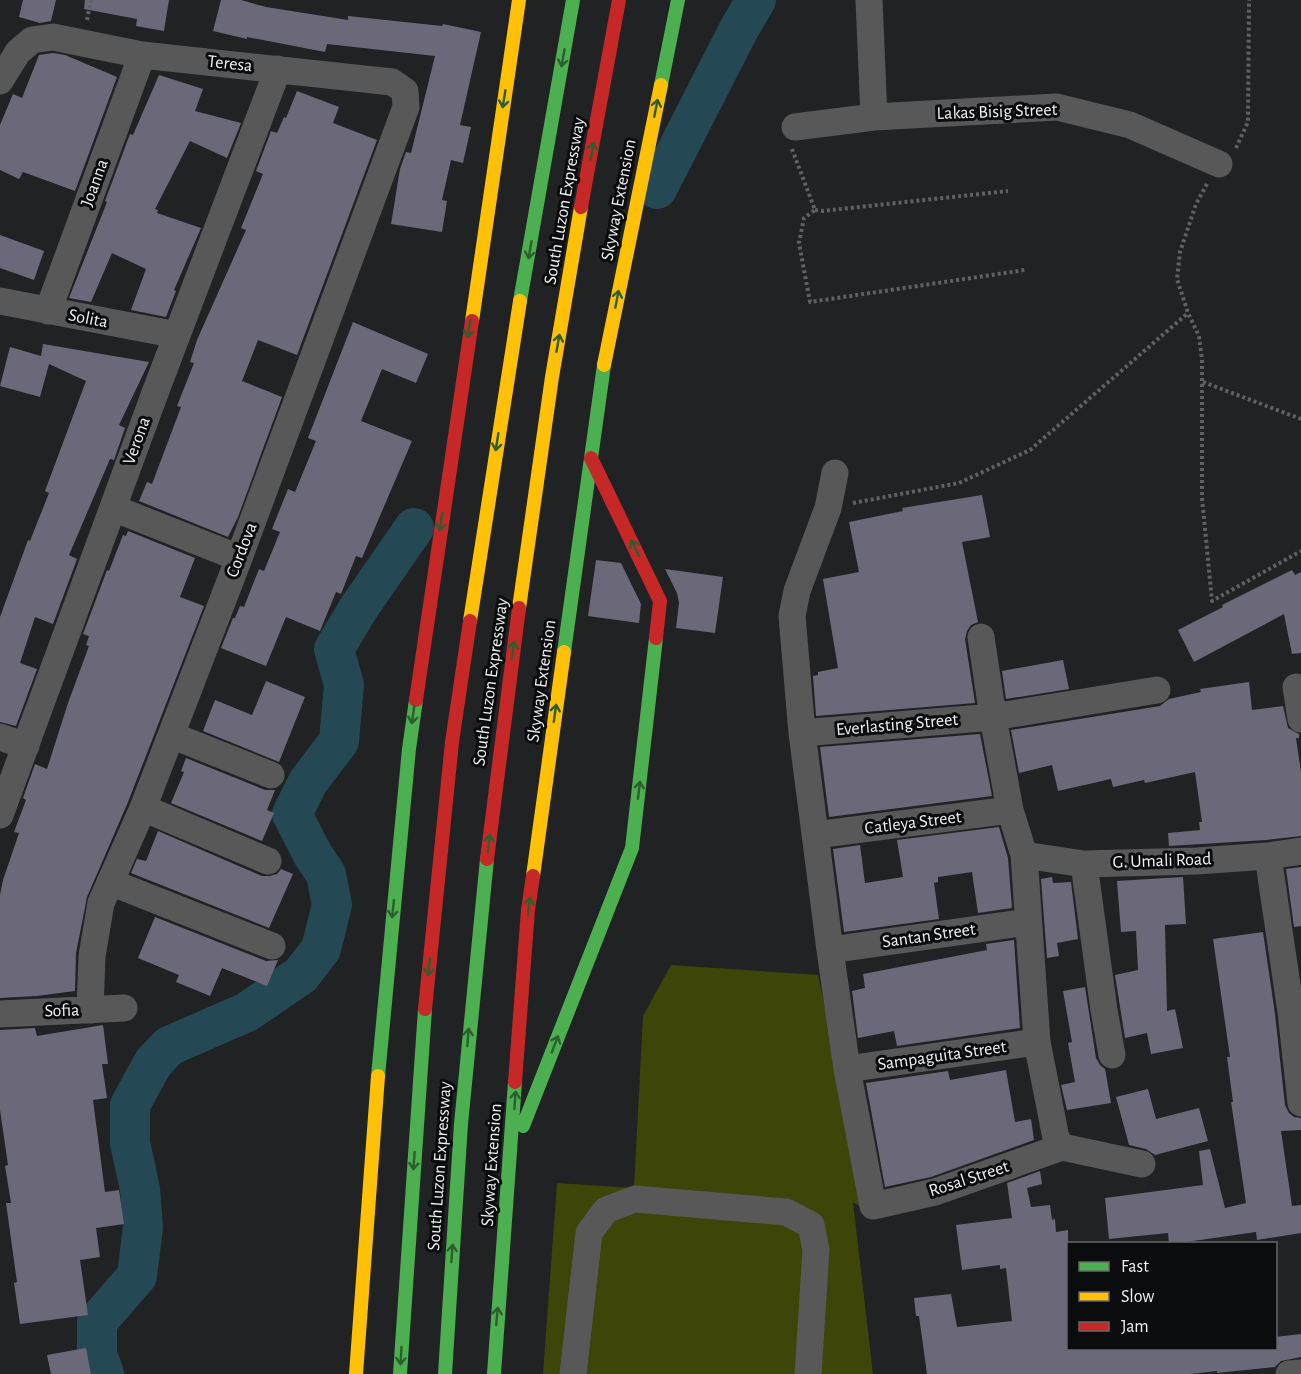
<svg xmlns="http://www.w3.org/2000/svg" width="1301" height="1374" font-family="'Alegreya Sans',sans-serif">
<style>
.green{fill:#3d4509}
.lines{fill:none;stroke-linecap:round;stroke-linejoin:round}
.river{stroke:#244854;stroke-width:40}
.building{fill:#6b6879}
.path{stroke:#616162;stroke-width:4;stroke-dasharray:3 3;stroke-linecap:butt}
.street{stroke:#585858;stroke-width:27}
.fast{stroke:#4caf50;stroke-width:14}
.slow{stroke:#ffc107;stroke-width:14}
.jam{stroke:#c62828;stroke-width:14}
.oneway{stroke:#2c5e2e}
.labels{text-anchor:middle;dominant-baseline:central;stroke-width:6;stroke-linejoin:round;paint-order:stroke}
.street-label{font-size:18px;fill:#eff0f2;stroke:#0b0c0d}
</style>
<rect width="100%" height="100%" fill="#212224"/>
<!-- green -->
<path class="green" d="M671,965L818,975L869,1213L853,1202L873,1374H543L557,1183L634,1188L643,1016Z"/>
<g class="lines">
<!-- river -->
<path class="river" d="M657,189L739,29L756,0
M104,1374L97,1354V1322L137,1276L143,1227L140,1189L130,1143V1105L153,1063L169,1046L247,1012L301,975L321,949L332,905L326,874L313,855L292,814L308,782L339,741L344,685L334,649L358,609L414,528"/>
</g>
<!-- building -->
<path class="building" d="M23,0H56L51,21L40,23L19,17Z
M85,0H169L164,31L136,26L137,19L84,9Z
M221,0H241L266,7L348,20V16L442,26L443,24L481,32L460,125L471,127L463,163L451,160L442,200L447,201L442,232L391,224L400,169L406,152L411,153L435,56L327,44L325,52L247,37V39L213,31Z
M53,53L65,55L117,77L75,191L23,172L19,179L0,170V125L13,94L22,98L39,55Z
M159,75L203,89L195,111L241,123L227,158L190,141L155,209L158,210L157,213L201,228L174,290L176,291L166,317L131,310L146,269L112,253L91,302L69,298L107,202L105,201L130,134L133,135Z
M297,91L339,107L333,123L377,140L297,355L258,340L242,381L282,397L238,517L228,537L139,501L147,482L152,484L181,407L177,406L194,363L190,362L197,340L246,230L241,228L263,174L256,171L271,131L277,133L284,117L286,118Z
M0,235L44,251L34,280L0,268Z
M353,322L428,354L416,383L382,369L361,421L412,441L362,558L356,556L341,594L336,592L320,631L286,617L266,666L221,648L233,618H235L240,606L244,607L259,569L264,571L280,532L272,529L288,489L295,492L316,441L308,438Z
M43,344L149,362L119,425L125,428L114,460L110,459L69,555L77,559L53,624L35,617L20,663L37,669L16,726L0,722V617L28,540L30,541L49,493L45,491L86,381L49,364L40,397L0,386L10,347L41,356Z
M982,495L990,537L962,542L978,622L971,625L967,631L965,639L975,703L816,716L813,676L818,675V672L838,668L823,579L859,572L849,522L903,511L902,508Z
M128,531L195,558L180,597L204,606L128,802L87,897L76,953L75,991L37,996L0,998V895L3,880L19,833L14,832L26,800L23,798L35,764L47,769L68,703L89,646L86,645L89,636L83,634L107,570L109,571L123,535L126,536Z
M596,560L621,563L641,604L639,623L588,616Z
M665,569L723,577L715,633L676,628L679,603L677,593Z
M1292,570L1295,575L1301,572V653L1292,654L1284,614L1194,662L1178,630L1223,607L1222,605Z
M1063,660L1069,689L1006,699L1002,671Z
M266,681L305,697L279,762L203,731L215,700L252,715Z
M1249,682L1252,710L1283,706L1288,728L1299,734V738H1296L1301,772V836L1266,840L1169,846L1168,833L1200,830L1199,822H1202L1195,772L1145,783L1144,780L1113,787L1111,779L1058,791L1052,765L1019,773L1011,730L1160,706L1169,699L1201,692L1200,689Z
M980,734L992,796L829,817L820,747Z
M186,758L265,790H275L267,810L274,813L262,841L171,803L184,772L181,771Z
M999,827L1008,858L1012,908L978,913L972,872L938,877V882L934,883L939,919L844,932L833,849L860,845L865,883L903,877L897,840Z
M158,831L262,876H270L277,874L281,869L293,874L269,928L131,873L137,859L146,861Z
M1301,867V926L1294,927L1286,869Z
M1052,877L1053,883L1071,882L1078,939L1057,943L1059,956L1047,958L1041,879Z
M1183,877L1186,924L1165,925L1167,1011L1175,1009L1183,1048L1151,1054L1147,1033L1125,1038L1115,975L1138,970L1136,931L1121,932L1117,881Z
M155,917L266,961L278,960L267,986L222,968L210,996L176,982L179,975L138,958Z
M1263,932L1275,1014L1285,1105L1289,1113L1294,1117L1301,1118V1130L1281,1131L1292,1206L1301,1205V1233L1257,1240L1256,1232L1172,1244H1169L1168,1233L1109,1239L1105,1198L1203,1185L1199,1151L1210,1149L1225,1208L1246,1203L1231,1102H1233L1227,1057H1230L1213,939Z
M1014,940L1020,1028L897,1046L894,1031L858,1038L852,991L865,988L863,974L987,950L986,944Z
M1085,987L1096,1058L1100,1065L1105,1069L1111,1103L1067,1110L1061,1085L1075,1082L1068,1043L1072,1042L1063,991Z
M103,1025L108,1064H102L107,1098L93,1100L105,1192L119,1190L124,1224L96,1228L100,1257L80,1260L88,1315L20,1324L14,1283L17,1282L6,1203H11L5,1166L8,1165L0,1110V1030L35,1028L37,1036Z
M1006,1070L1015,1122L1031,1119L1034,1140L931,1177L885,1187L866,1083L948,1071L950,1080Z
M1148,1089L1156,1119L1199,1108L1208,1141L1155,1155L1146,1149L1129,1145L1116,1097Z
M1040,1171L1042,1184L1027,1188L1031,1207L1050,1205L1052,1220L1055,1219L1056,1232L1068,1230V1348H1275V1337L1301,1334V1357L1281,1361L1275,1367L1217,1373V1371L1191,1374H927L919,1316H916L914,1298L951,1294L957,1327L1012,1321L1006,1268L1000,1269V1265L962,1270L956,1225L1012,1218L1007,1183Z
M86,1348L91,1374H51L47,1355Z"/>
<g class="lines">
<!-- path -->
<path class="path" d="M87,20L91,0
M1236,148L1248,122L1249,0
M792,149L815,210L804,218L799,243L810,302L1025,270
M1207,184L1196,204L1180,252L1177,279L1188,313L1199,336L1202,360V498L1212,601L1301,551
M815,210L822,211L1008,191
M1203,382L1301,419
M853,503L959,483L1030,450L1188,313"/>
<!-- street -->
<path class="street" d="M869,0L874,117
M0,81L18,52L32,40L53,37L142,55L392,82L405,91L406,107L239,558L143,808L101,903L92,956L90,1010
M795,127L874,117L1057,107L1130,125L1219,164
M0,301L177,335
M48,311L142,55
M835,473L828,508L797,591L792,616L802,733L830,950L847,1069L873,1206L935,1192L1062,1147
M113,508L239,558
M981,637L993,717L1010,810L1024,855L1037,1042L1056,1138L1062,1147L1142,1164
M1296,687L1301,719
M802,733L993,717L1157,690
M171,735L271,775
M0,737L26,746
M143,808L268,861
M0,815L155,393L278,69
M815,835L1010,810
M1024,855L1084,864L1197,861L1268,856L1301,851
M1268,856L1291,1012L1301,1103
M1084,864L1104,1010L1112,1055
M110,882L272,946
M830,950L1027,922
M0,1014L124,1008
M847,1069L1037,1042
M573,1374L589,1233L606,1210L635,1199L786,1212L811,1225L816,1250L808,1374
M1289,1374L1301,1373"/>
<!-- fast -->
<path class="fast" d="M661,85L678,0
M520,301L573,0
M564,652L604,365
M378,1076L409,749L416,700
M523,1126L632,848L656,638
M400,1374L425,1009
M445,1374L461,1124L487,859
M494,1374L515,1082"/>
<!-- slow -->
<path class="slow" d="M472,321L519,0
M604,365L661,85
M519,608L552,377L581,207
M470,621L520,301
M533,876L564,652
M356,1374L378,1076"/>
<!-- jam -->
<path class="jam" d="M581,207L619,0
M591,458L660,601L656,638
M416,700L472,321
M487,859L519,608
M425,1009L452,742L470,621
M515,1082L528,910L533,876"/>
</g>
<!-- one-way arrows -->
<defs><path id="oneway-shaft" d="M-6 0H5M1.5-3L5.5 0L1.5 3" fill="none" stroke-width="1.6" stroke-linecap="round" stroke-linejoin="round" transform="scale(1.5)"/></defs>
<g class="oneway">
<use href="#oneway-shaft" transform="translate(563 58) rotate(100)"/>
<use href="#oneway-shaft" transform="translate(504 99) rotate(99)"/>
<use href="#oneway-shaft" transform="translate(656 108) rotate(-79)"/>
<use href="#oneway-shaft" transform="translate(592 151) rotate(-80)"/>
<use href="#oneway-shaft" transform="translate(530 250) rotate(100)"/>
<use href="#oneway-shaft" transform="translate(617 299) rotate(-79)"/>
<use href="#oneway-shaft" transform="translate(469 329) rotate(98)"/>
<use href="#oneway-shaft" transform="translate(558 343) rotate(-80)"/>
<use href="#oneway-shaft" transform="translate(497 442) rotate(99)"/>
<use href="#oneway-shaft" transform="translate(441 522) rotate(98)"/>
<use href="#oneway-shaft" transform="translate(635 548) rotate(-116)"/>
<use href="#oneway-shaft" transform="translate(513 650) rotate(-82)"/>
<use href="#oneway-shaft" transform="translate(555 713) rotate(-82)"/>
<use href="#oneway-shaft" transform="translate(413 715) rotate(98)"/>
<use href="#oneway-shaft" transform="translate(639 790) rotate(-83)"/>
<use href="#oneway-shaft" transform="translate(489 843) rotate(-84)"/>
<use href="#oneway-shaft" transform="translate(529 906) rotate(-83)"/>
<use href="#oneway-shaft" transform="translate(393 909) rotate(96)"/>
<use href="#oneway-shaft" transform="translate(429 967) rotate(96)"/>
<use href="#oneway-shaft" transform="translate(468 1037) rotate(-86)"/>
<use href="#oneway-shaft" transform="translate(555 1044) rotate(-69)"/>
<use href="#oneway-shaft" transform="translate(515 1100) rotate(-86)"/>
<use href="#oneway-shaft" transform="translate(414 1161) rotate(94)"/>
<use href="#oneway-shaft" transform="translate(452 1253) rotate(-86)"/>
<use href="#oneway-shaft" transform="translate(497 1316) rotate(-85)"/>
<use href="#oneway-shaft" transform="translate(401 1356) rotate(93)"/>
</g>
<g class="labels">
<!-- street labels -->
<g class="street-label">
<text transform="translate(230 64) rotate(6)">Teresa</text>
<text transform="translate(997 112) rotate(-2)">Lakas Bisig Street</text>
<text transform="translate(95 183) rotate(-70)">Joanna</text>
<text transform="translate(619 200) rotate(-79)">Skyway Extension</text>
<text transform="translate(565 201) rotate(-80)">South Luzon Expressway</text>
<text transform="translate(88 319) rotate(11)">Solita</text>
<text transform="translate(137 441) rotate(-70)">Verona</text>
<text transform="translate(242 550) rotate(-69)">Cordova</text>
<text transform="translate(542 681) rotate(-82)">Skyway Extension</text>
<text transform="translate(491 682) rotate(-82)">South Luzon Expressway</text>
<text transform="translate(897 725) rotate(-5)">Everlasting Street</text>
<text transform="translate(913 823) rotate(-7)">Catleya Street</text>
<text transform="translate(1162 861) rotate(-2)">G. Umali Road</text>
<text transform="translate(929 936) rotate(-8)">Santan Street</text>
<text transform="translate(62 1011) rotate(-2)">Sofia</text>
<text transform="translate(942 1056) rotate(-8)">Sampaguita Street</text>
<text transform="translate(492 1165) rotate(-86)">Skyway Extension</text>
<text transform="translate(440 1166) rotate(-86)">South Luzon Expressway</text>
<text transform="translate(969 1179) rotate(-18)">Rosal Street</text>
</g>
</g>
<!-- legend -->
<rect x="1067" y="1242" width="210" height="108" fill="#0b0c0d" stroke="#666769" stroke-width="1.5"/>
<rect x="1079" y="1262" width="30" height="9" fill="#4caf50" stroke="#666769" stroke-width="1.5"/>
<text x="1121" y="1272" font-size="18" fill="#eff0f2">Fast</text>
<rect x="1079" y="1292" width="30" height="9" fill="#ffc107" stroke="#666769" stroke-width="1.5"/>
<text x="1121" y="1302" font-size="18" fill="#eff0f2">Slow</text>
<rect x="1079" y="1322" width="30" height="9" fill="#c62828" stroke="#666769" stroke-width="1.5"/>
<text x="1121" y="1332" font-size="18" fill="#eff0f2">Jam</text>
</svg>
